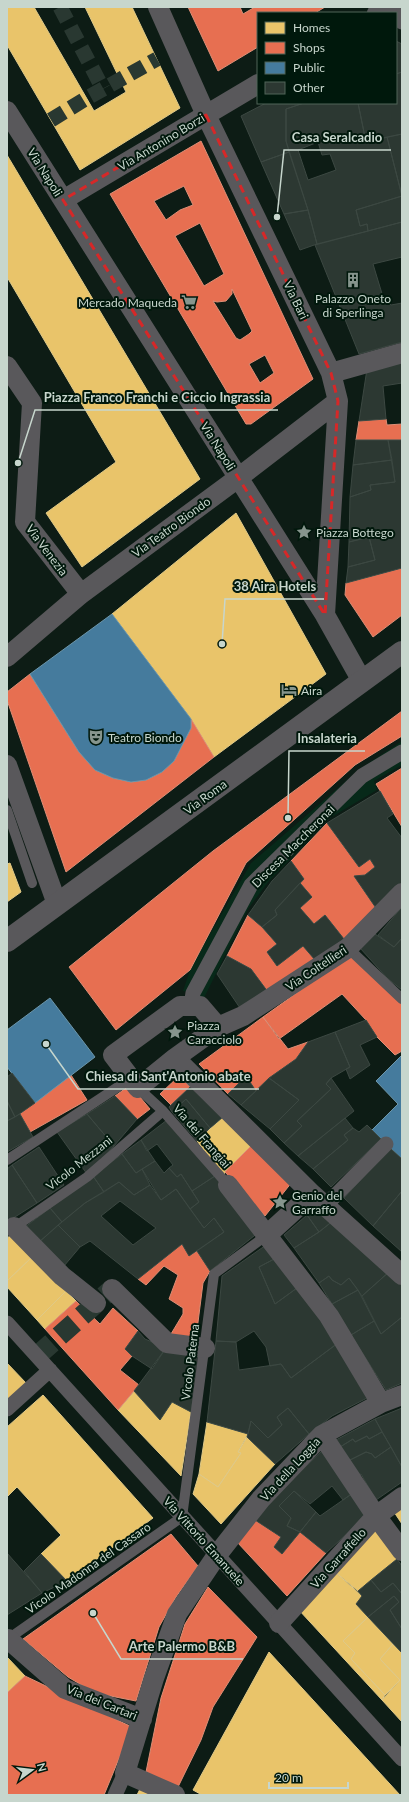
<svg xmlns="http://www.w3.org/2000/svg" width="409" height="1802" font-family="Lato,sans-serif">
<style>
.built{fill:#072919}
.homes{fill:#e9c46a;stroke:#dfc988}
.shops{fill:#e76f51;stroke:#dd8e76;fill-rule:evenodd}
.public{fill:#457b9d;stroke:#6c96ab}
.building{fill:#2c3832;stroke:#3c4842;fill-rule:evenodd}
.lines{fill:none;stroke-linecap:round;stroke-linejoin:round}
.pedestrian-tunnel{stroke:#293831;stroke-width:15;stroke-dasharray:15 8;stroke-linecap:butt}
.minor-tunnel{stroke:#293831;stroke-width:20;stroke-dasharray:20 10;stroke-linecap:butt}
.service{stroke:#59585b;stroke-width:10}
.pedestrian{stroke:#59585b;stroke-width:15}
.minor{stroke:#59585b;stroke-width:20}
.tertiary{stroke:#59585b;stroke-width:22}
.marked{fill:none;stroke:#d62828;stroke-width:3;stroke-dasharray:8 5;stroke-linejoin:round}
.labels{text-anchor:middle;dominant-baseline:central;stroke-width:4;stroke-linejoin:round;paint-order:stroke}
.street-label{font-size:12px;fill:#c7d6cd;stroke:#00180c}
.poi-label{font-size:12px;fill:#c7d6cd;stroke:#00180c;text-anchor:start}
.leader{fill:none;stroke:#c7d6cd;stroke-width:1.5}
.callout-dot{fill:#c7d6cd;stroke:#00180c;stroke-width:1.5}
.callout-label{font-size:13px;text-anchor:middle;font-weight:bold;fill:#c7d6cd;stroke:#00180c;stroke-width:4;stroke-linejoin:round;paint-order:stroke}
</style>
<rect width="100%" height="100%" fill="#0d1c15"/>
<!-- built -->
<path class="built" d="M402,741V765L374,781L377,790L330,818L269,881L248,909L204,998L193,993L183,991L191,967L251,863L360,769Z"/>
<!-- homes -->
<path class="homes" d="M7,7H34L94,111L126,92L85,7H132L180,108L80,170L7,45Z
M7,155L200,479L82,567L46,513L116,462L7,277Z
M236,513L326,674L214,757L191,719L112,614Z
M10,863L21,892L7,902V864Z
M223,1117L252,1145L223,1175L197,1141Z
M10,1236L32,1257L7,1281V1238Z
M32,1257L66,1291L37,1320L7,1287V1281Z
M66,1291L76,1301L45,1329L37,1320Z
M7,1363L26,1383L7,1400Z
M134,1391L160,1420L172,1402L191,1412L181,1476L118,1410Z
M43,1395L153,1518L67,1581L41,1554L61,1535L17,1487L7,1497V1427Z
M207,1422L248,1434L238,1452L241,1453L218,1487L199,1474Z
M247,1437L275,1464L221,1524L193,1494L199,1474L218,1487L241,1453L238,1452Z
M402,1507V1524L394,1512Z
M375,1528L397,1559L358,1591L334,1571Z
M334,1571L362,1596L356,1604L368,1617L343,1641L355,1653L351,1659L385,1695L382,1700L298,1609Z
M368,1617L393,1644L380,1659L400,1680L385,1695L351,1659L355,1653L343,1641Z
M393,1644L402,1653V1722L382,1700L400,1680L380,1659Z
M269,1652L400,1795H202L193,1790Z
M7,1657L25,1676L7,1693Z
M140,1789L151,1795H137Z"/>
<!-- shops -->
<path class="shops" d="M188,7H240L243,14L255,7H325L315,13H258V47L218,71Z
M201,141L313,379L251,424H246L110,194ZM184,186L193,205L180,210L166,220L154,201ZM200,223L224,274L204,286L175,236ZM232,289L252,331L249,334L240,340L236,338L213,301L217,302L226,301L232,294ZM265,355L274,373L260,383L249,364Z
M386,419L387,425L402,424V440H356L359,421Z
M402,568V615L373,637L345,595L346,583Z
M30,674L79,752L95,770L113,778L131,782L146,780L162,772L174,761L191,728V719L214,757L66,872L7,700V692Z
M402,711V736L355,765L246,863L190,970L116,1030L69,967L213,851Z
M402,768V827L376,784Z
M327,823L359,867L370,859L375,867L365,875L354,876L378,911L344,939L325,915L314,924L300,908L312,897L300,883L304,879L291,861Z
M248,915L262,927L277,944L267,952L277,966L303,946L315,960L268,992L251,969L227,956Z
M351,954L402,1003V1051L395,1055L377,1037L366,1020L342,994L279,1039L263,1017Z
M263,1017L288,1049L308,1042L296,1059L269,1078L256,1091L246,1076L228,1094L199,1064Z
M71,1075L87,1100L30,1132L20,1114Z
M179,1076L190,1087L171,1105L160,1094Z
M130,1085L150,1109L137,1119L115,1096Z
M252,1145L292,1182L265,1216L225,1172Z
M182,1244L189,1256L197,1251L210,1271L203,1283L196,1338L171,1334L183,1314V1308L169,1299L178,1275L164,1266L146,1285L138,1279Z
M76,1301L100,1324L113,1308L138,1331L125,1349L132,1356L120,1370L139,1385L118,1410L45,1329Z
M255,1520L281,1537L274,1547L282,1554L300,1532L326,1553L287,1596L237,1542Z
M171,1534L198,1566L176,1597L159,1627L136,1701L95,1693L68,1677L23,1639Z
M208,1587L257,1637L213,1707L201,1740L178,1787L146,1772L161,1698L185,1624Z
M25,1676L132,1727L104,1795H7V1693Z"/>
<!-- public -->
<path class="public" d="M112,614L191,719V728L174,761L162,772L146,780L131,782L113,778L95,770L79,752L30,674Z
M50,998L95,1057L35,1103L7,1067V1030Z
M402,1055V1159L372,1130L398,1104L376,1081Z"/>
<!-- building -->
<path class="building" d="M396,41L402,44V72L396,74Z
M402,72V134L366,142L358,103H396V74Z
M266,103H304L286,109V141L289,152L261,162L241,116Z
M304,103H358L366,142L387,137L402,196L356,210L360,226L367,224L368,231L317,244L308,210L286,141V109Z
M402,134V222L368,231L367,224L360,226L356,210L402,196L387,137Z
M318,142L322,155L330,154L336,170L308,180L298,150Z
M289,152L308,210L284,214L261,162Z
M308,210L317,244L300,250L284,214Z
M402,222V257L373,264L383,297L391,305L402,303V342L359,354L315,245Z
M402,359V383L383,386L386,419L359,421L367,369Z
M356,440H388L392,460L353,465Z
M388,440H402V568L346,583L348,567L375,560L369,537L349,542L350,497L371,490L370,485L395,482Z
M392,460L395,482L370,485L371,490L350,497L353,465Z
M369,537L375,560L348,567L349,542Z
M380,791L393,814L387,818L402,838V887L378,911L354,876L365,875L375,867L370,859L359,867L327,823Z
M291,861L304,879L275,910L277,915L262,927L248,915L272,881Z
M300,883L312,897L300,908L314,924L325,915L344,939L315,960L303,946L277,966L267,952L277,944L262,927L277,915L275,910Z
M402,907V938L394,947L378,935Z
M375,934L394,947L402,938V990L387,978L360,948Z
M227,956L251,969L268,992L242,1011L217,974Z
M366,1020L377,1037L360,1045L370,1065L350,1079L346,1069L350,1067L335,1032Z
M335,1032L350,1067L331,1078L326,1084L331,1089L297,1121L302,1126L284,1143L270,1129L299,1100L269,1078L296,1059L308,1042Z
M12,1073L35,1103L15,1117L7,1101V1077Z
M246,1076L256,1091L241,1105L228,1094Z
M269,1078L299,1100L270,1129L241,1105Z
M331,1078L354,1111L298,1156L284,1143L302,1126L297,1121L331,1089L326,1084Z
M190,1087L223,1117L210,1128L186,1099L172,1112L169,1107Z
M115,1096L137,1119L114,1146L87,1114Z
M186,1099L210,1128L197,1141L172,1112Z
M7,1101L15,1117L7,1121Z
M20,1114L33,1137L7,1152V1121Z
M87,1114L114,1146L87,1174L57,1132Z
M345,1118L353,1128L344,1135L348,1140L313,1169L298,1156Z
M167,1120L215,1176L192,1191L181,1174L177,1177L169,1168L173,1165L157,1144L147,1151L141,1140Z
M367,1125L381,1139L331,1187L313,1169L348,1140L344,1135L353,1128L359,1132Z
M141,1140L155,1161L136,1173L122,1154Z
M39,1147L64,1185L37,1203L12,1165Z
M390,1148L402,1159V1191L373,1226L344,1198Z
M122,1154L136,1173L142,1169L150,1185L134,1195L119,1182L104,1192L93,1176Z
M155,1161L164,1173L169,1168L177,1177L181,1174L199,1202L190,1209L176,1189L161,1200L142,1169Z
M12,1165L37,1203L7,1222V1169Z
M93,1176L104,1192L85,1203L62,1222L50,1208Z
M215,1176L259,1232L210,1271L197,1251L224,1232L214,1218L204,1228L190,1209L199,1202L192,1191Z
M119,1182L134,1195L150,1185L161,1200L176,1189L204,1228L214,1218L224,1232L189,1256L182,1244L138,1279L90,1241L80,1247L58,1225L85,1203ZM120,1201L156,1228L133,1245L101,1216Z
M402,1191V1252L373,1226Z
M318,1205L334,1220L319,1232L307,1215Z
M50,1208L62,1222L38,1243L25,1227Z
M307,1215L319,1232L294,1248L284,1235Z
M334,1220L390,1271L362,1296L349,1278L341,1285L332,1280L329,1276L319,1283L294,1248L319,1232Z
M58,1225L80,1247L64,1266L38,1243Z
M266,1245L276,1258L259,1267L275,1304L297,1288L338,1343L291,1378L281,1364L270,1366L266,1347L254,1331L236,1342L216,1341L222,1276Z
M276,1258L297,1288L275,1304L259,1267Z
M390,1271L402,1282V1317L381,1334L362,1296Z
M329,1276L332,1280L341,1285L349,1278L358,1290L332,1304L319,1283Z
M358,1290L374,1321L351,1335L332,1304Z
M402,1317V1383L386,1390L351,1335L374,1321L381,1334Z
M138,1331L145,1339L166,1348L152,1369L132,1356L125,1349Z
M216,1341L236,1342L239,1370L281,1364L291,1378L338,1343L369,1397L332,1416L309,1434L288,1408L277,1417L282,1425L268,1438L251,1421L248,1434L207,1422Z
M166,1348L200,1355L191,1412L172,1402L160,1420L134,1391Z
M288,1408L309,1434L275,1464L247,1437L251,1421L268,1438L282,1425L277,1417Z
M402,1408V1467L375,1419Z
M375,1419L382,1432L369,1439L367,1436L355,1442L353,1439L340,1447L336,1440Z
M382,1432L391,1447L375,1458L372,1454L366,1452L348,1461L340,1447L353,1439L355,1442L367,1436L369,1439Z
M391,1447L402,1467V1482L376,1500L361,1474L357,1476L348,1461L366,1452L372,1454L375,1458Z
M324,1449L353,1493L343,1500L332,1486L310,1504L294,1491L279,1506L291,1518L287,1526L300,1532L282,1554L274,1547L281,1537L255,1520L273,1498Z
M294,1491L316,1512L300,1532L287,1526L291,1518L279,1506Z
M353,1493L368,1514L326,1553L300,1532L316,1512L320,1516Z
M7,1553L42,1593L7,1615Z
M41,1554L67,1581L42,1593L24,1571Z
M397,1559L402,1566V1594L393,1583L381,1592L371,1580Z
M371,1580L381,1592L393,1583L402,1594V1629L390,1610L399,1602L394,1596L368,1617L356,1604L362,1596L358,1591Z
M394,1596L399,1602L390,1610L402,1629V1653L368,1617Z"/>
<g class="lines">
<!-- pedestrian-tunnel -->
<path class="pedestrian-tunnel" d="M60,7L103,89
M51,120L87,98L157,59"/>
<!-- minor-tunnel -->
<path class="minor-tunnel" d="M37,1356L112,1289"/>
<!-- service -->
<path class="service" d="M7,810L32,883
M348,948L402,999
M138,1088L163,1111L228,1185
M7,1160L130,1079
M12,1229L87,1177L163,1111
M8,1639L182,1517L214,1274L267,1235"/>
<!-- pedestrian -->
<path class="pedestrian" d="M398,7L402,22
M191,1006L193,993L251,885L362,776L402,752
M325,1206L386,1144
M7,1323L402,1759
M7,1409L50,1370
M115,1795L125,1773"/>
<!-- minor -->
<path class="minor" d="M158,7L206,115L331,373L338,401L325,615
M377,13L387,7
M7,111L325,615L362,681
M63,200L258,84
M7,366L32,403L25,522L81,594
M331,373L402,353
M7,657L81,594L238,478L338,401
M7,765L57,904
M218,1027L200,1006H180L113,1055L138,1088L175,1058L218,1027L243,1016L348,948L402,893
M175,1058L312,1194L402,1275
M228,1185L329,1316L381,1403
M14,1227L62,1276L96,1303
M267,1235L312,1194
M112,1289L167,1343L205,1348
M322,1435L376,1516L402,1551
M279,1623L376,1516L402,1497
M8,1639L65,1689L142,1719
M175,1795L125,1773L154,1678L177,1614L217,1555L261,1499L322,1435L381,1403L402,1395"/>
<!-- tertiary -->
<path class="tertiary" d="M7,941L402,652"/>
</g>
<!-- marked area -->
<path class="marked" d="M206,115L331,373L338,401L325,615L63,200Z"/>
<!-- icons -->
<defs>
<symbol id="building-bare" viewBox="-9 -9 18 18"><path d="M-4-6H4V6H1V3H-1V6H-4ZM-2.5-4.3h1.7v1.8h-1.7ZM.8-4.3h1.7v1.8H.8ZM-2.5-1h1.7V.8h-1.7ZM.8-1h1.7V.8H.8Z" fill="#86958d" stroke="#00180c" stroke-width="2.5" paint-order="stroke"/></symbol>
<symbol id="supermarket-bare" viewBox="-9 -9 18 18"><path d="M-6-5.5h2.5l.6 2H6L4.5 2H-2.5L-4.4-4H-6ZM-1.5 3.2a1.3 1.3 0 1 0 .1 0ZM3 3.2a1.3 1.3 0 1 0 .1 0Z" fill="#86958d" stroke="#00180c" stroke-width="2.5" paint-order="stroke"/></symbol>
<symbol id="sight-bare" viewBox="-9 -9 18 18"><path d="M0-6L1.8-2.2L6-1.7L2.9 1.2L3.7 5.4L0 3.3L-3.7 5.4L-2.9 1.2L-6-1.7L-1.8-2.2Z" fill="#86958d" stroke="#00180c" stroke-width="2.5" paint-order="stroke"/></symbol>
<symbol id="hotel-bare" viewBox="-9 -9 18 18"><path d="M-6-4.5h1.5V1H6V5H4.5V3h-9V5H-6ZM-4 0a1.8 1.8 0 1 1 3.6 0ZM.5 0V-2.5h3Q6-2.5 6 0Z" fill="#86958d" stroke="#00180c" stroke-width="2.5" paint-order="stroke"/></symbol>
<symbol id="theatre-bare" viewBox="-9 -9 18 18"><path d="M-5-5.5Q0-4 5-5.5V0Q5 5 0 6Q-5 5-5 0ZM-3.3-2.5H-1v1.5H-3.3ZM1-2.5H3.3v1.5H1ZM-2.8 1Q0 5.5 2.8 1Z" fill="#86958d" stroke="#00180c" stroke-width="2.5" paint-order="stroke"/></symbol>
</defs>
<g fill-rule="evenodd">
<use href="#building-bare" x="342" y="269" width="22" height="22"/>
<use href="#supermarket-bare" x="178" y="291" width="22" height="22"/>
<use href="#sight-bare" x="293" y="521" width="22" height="22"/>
<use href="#hotel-bare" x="278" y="679" width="22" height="22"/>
<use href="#theatre-bare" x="85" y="726" width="22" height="22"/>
<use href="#sight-bare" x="164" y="1021" width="22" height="22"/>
<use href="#sight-bare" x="269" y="1191" width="22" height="22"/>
</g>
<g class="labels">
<!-- street labels -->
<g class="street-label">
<text transform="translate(161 142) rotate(-31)">Via Antonino Borzi</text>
<text transform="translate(45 172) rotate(58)">Via Napoli</text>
<text transform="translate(296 300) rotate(64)">Via Bari</text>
<text transform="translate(218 446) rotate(58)">Via Napoli</text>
<text transform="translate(171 527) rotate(-36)">Via Teatro Biondo</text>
<text transform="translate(47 550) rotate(53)">Via Venezia</text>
<text transform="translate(205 797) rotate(-36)">Via Roma</text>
<text transform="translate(293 846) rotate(-45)">Discesa Maccheronai</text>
<text transform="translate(316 968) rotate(-34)">Via Coltellieri</text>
<text transform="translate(202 1136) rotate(49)">Via dei Frangiai</text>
<text transform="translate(79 1163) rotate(-38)">Vicolo Mezzani</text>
<text transform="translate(190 1362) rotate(-83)">Vicolo Paterna</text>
<text transform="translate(290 1469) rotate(-47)">Via della Loggia</text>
<text transform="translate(204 1541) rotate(48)">Via Vittorio Emanuele</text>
<text transform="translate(338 1558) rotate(-48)">Via Garraffello</text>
<text transform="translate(88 1568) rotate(-35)">Vicolo Madonna del Cassaro</text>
<text transform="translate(102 1702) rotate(22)">Via dei Cartari</text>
</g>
<!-- poi labels -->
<g class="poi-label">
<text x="353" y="298" text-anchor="middle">Palazzo Oneto<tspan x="353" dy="14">di Sperlinga</tspan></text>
<text x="177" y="302" text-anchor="end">Mercado Maqueda</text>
<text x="316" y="532">Piazza Bottego</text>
<text x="301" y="690">Aira</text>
<text x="108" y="737">Teatro Biondo</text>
<text x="187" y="1025">Piazza<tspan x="187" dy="14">Caracciolo</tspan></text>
<text x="292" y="1195">Genio del<tspan x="292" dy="14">Garraffo</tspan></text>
</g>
</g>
<!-- callouts -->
<path class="leader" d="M277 217L284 150H391M18 463L35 410H278M222 644L225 599H324M288 818L289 751H365M46 1044L78 1089H259M93 1613L121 1659H243"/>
<g class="callout-dot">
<circle cx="277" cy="217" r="4"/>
<circle cx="18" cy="463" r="4"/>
<circle cx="222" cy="644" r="4"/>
<circle cx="288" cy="818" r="4"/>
<circle cx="46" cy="1044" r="4"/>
<circle cx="93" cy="1613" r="4"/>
</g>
<g class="callout-label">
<text x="337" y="142">Casa Seralcadio</text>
<text x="157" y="402">Piazza Franco Franchi e Ciccio Ingrassia</text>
<text x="275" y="591">38 Aira Hotels</text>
<text x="327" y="743">Insalateria</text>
<text x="168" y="1081">Chiesa di Sant'Antonio abate</text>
<text x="182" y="1651">Arte Palermo B&amp;B</text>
</g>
<!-- border -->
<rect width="409" height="1802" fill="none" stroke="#c7d6cd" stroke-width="16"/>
<!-- legend -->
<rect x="257" y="12" width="140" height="92" fill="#00180c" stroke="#506459"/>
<rect x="265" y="22" width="20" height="12" fill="#e9c46a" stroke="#506459"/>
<text x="293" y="32" font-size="12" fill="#c7d6cd">Homes</text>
<rect x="265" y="42" width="20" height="12" fill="#e76f51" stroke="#506459"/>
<text x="293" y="52" font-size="12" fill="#c7d6cd">Shops</text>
<rect x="265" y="62" width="20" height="12" fill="#457b9d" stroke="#506459"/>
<text x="293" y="72" font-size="12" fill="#c7d6cd">Public</text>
<rect x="265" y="82" width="20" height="12" fill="#2c3832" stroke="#506459"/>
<text x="293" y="92" font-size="12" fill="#c7d6cd">Other</text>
<!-- north arrow -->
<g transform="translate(32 1770) rotate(75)" stroke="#00180c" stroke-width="3" paint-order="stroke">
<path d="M0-3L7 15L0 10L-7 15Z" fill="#c7d6cd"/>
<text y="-6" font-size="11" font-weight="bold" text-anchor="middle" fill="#c7d6cd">N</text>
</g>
<!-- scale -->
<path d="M269 1782v6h79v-6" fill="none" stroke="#c7d6cd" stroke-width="2"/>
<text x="275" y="1782" font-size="12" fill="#c7d6cd" stroke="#00180c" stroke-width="3" paint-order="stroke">20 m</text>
</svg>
